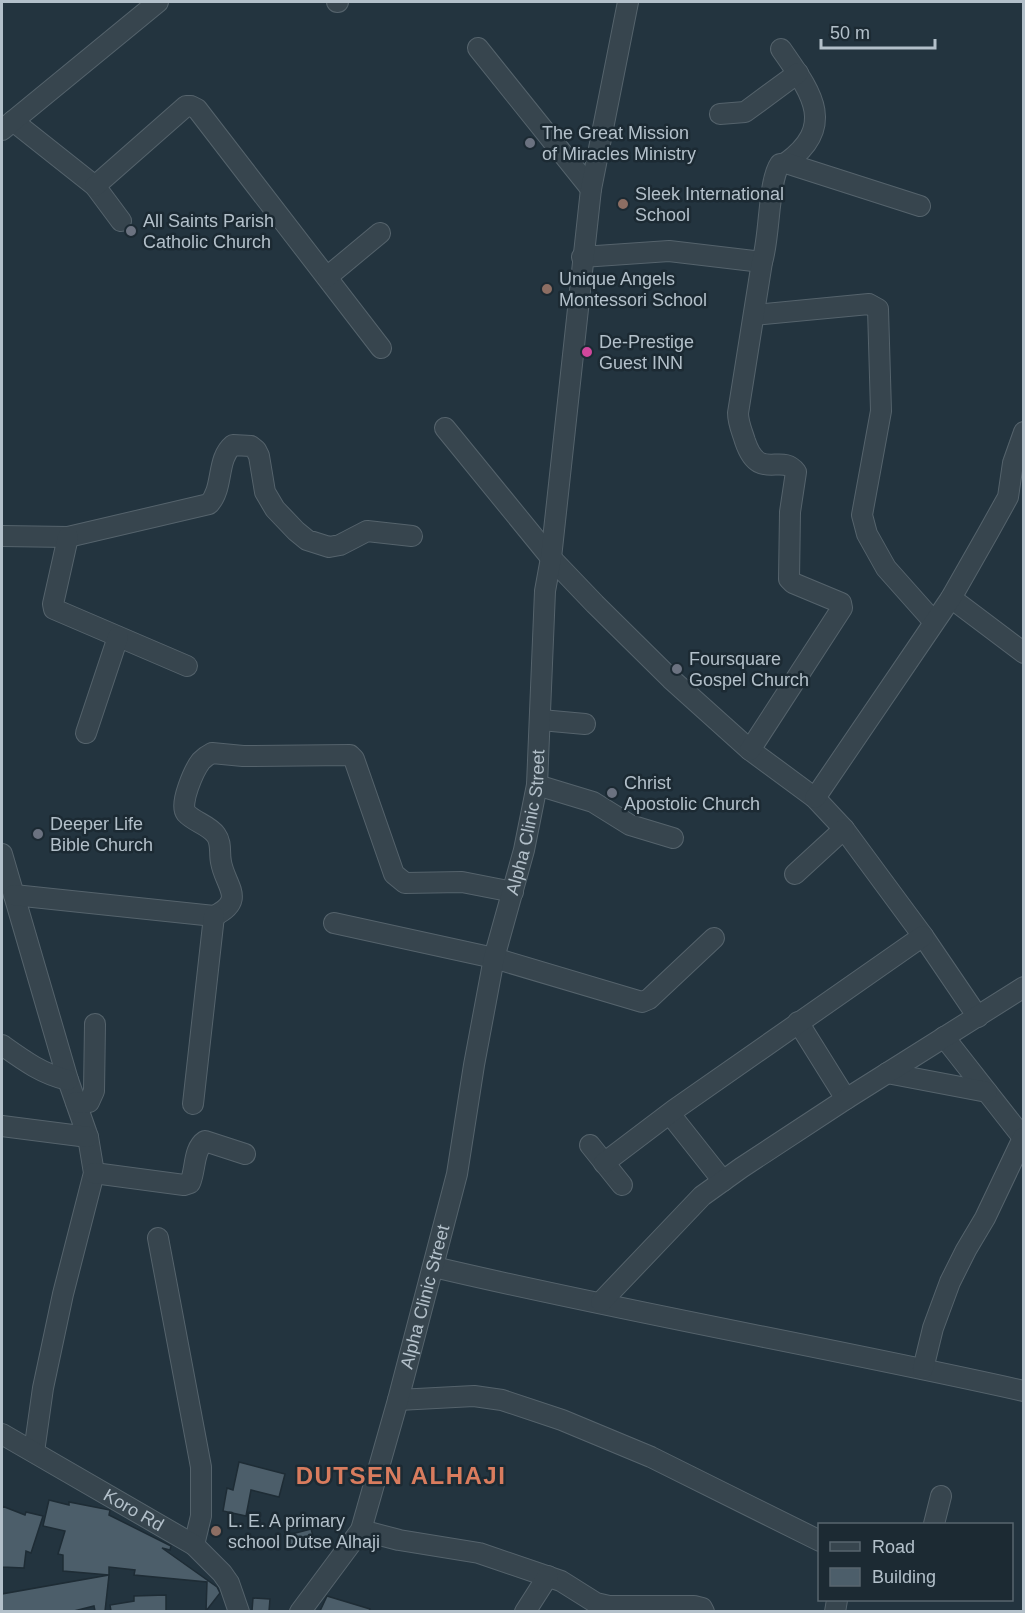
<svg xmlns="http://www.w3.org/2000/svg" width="1025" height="1613" font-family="Arial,sans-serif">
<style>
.building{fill:#4c5e6a;stroke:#1e2c35;stroke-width:1.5}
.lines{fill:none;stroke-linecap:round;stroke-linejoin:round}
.minor-casing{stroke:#55636c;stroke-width:22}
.minor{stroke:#37454e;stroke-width:20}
.worship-dot{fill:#6b7280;stroke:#1c2a33;stroke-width:2}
.education-dot{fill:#8d6e63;stroke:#1c2a33;stroke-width:2}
.hotel-dot{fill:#d1479c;stroke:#1c2a33;stroke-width:2}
.labels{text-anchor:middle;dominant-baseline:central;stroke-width:5;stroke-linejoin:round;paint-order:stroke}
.poi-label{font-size:18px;fill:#b3c0ca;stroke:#1c2a33;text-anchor:start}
.street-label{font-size:18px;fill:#b3c0ca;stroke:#1c2a33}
.district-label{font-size:24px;font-weight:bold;letter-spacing:1.5px;fill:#d97c5e;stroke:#1c2a33}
</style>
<rect width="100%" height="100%" fill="#23343f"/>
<!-- building -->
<path class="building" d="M239,1462L285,1474L279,1497L251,1490L246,1516L223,1511L227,1488L233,1490Z
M49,1500L69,1505V1502L110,1510L109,1515L171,1546L170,1550L162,1548L217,1587L220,1593L206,1611L207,1582L134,1575L135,1570L109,1567V1575L63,1571V1555L58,1554L65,1531L43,1526Z
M2,1506L25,1515L26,1512L43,1516L31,1553L26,1551L24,1568L2,1567Z
M311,1529L315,1543L288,1550L284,1536Z
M109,1575L105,1611H95L94,1606L74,1611H2V1594Z
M166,1595V1611H111L110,1605L134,1601V1596Z
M327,1596L370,1609L369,1611H320Z
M253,1598L270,1599L269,1611H252Z"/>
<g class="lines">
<defs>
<g id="minor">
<path d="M337,2H338"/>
<path d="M478,48L591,189"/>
<path d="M781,49C810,91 838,125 786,163"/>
<path d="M720,114L745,112L798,73"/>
<path d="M13,121L95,186L121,221"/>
<path d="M2,130L158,2"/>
<path d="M95,186L186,106H191L197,109L381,348"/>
<path d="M582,257L669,251L762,262"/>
<path d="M327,277L380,233"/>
<path d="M754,315L869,304L878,309L881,411L862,515L867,534L886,568L934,622"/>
<path d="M445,428L551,558L595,604L671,679L750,750L815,798L844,829L923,936L978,1017"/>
<path d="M2,536L68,537L209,504C224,488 216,459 233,445L251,446L256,450L259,456L265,492L275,509L296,531L307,540L329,547L340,545L367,531L412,536"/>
<path d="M68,537L53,604L54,609L187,666"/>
<path d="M951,598L1024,653"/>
<path d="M541,720L585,724"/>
<path d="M86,733L118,637"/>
<path d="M750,750L842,608L841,603L793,583L789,579L790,512L796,472C781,452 759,483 745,441C742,431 738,423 738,413L762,262C770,238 768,181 780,164L786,163L920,206"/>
<path d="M537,785L593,802L630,825L673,838"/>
<path d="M815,798L951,598L988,533L1008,497L1013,463L1024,432"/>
<path d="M2,854L68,1080L88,1137L94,1173L63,1294L43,1388L34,1452"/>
<path d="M795,874L844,829"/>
<path d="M14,895L214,916C247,900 225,886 221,862C219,853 222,843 216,835C209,825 194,822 186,813C179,804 194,770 201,761C204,758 208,755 212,753L243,756L350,755L354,759L394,874L405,883L462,882L513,892"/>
<path d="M334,923L494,958L642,1002L649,999L714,938"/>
<path d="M798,1022L846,1099"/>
<path d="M944,1037L1024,1139"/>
<path d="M2,1045C23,1060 42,1074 68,1080"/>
<path d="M887,1073L987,1092"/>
<path d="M76,1102L84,1103L89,1102L94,1091L95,1024"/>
<path d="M193,1104L214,916"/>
<path d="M670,1114L723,1181"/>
<path d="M2,1126L88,1137"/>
<path d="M590,1145L622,1185"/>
<path d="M604,1163L674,1110L923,936"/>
<path d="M94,1173L184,1185L190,1183C196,1170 193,1149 205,1141L245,1154"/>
<path d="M158,1238L201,1467V1516L194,1545"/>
<path d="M434,1267C629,1313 827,1347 1024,1391"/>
<path d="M601,1302L702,1196L741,1168L846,1099L1024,987"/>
<path d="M923,1369L933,1328L950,1282L966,1250L985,1218L1023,1138"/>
<path d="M398,1400L474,1396L502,1400L562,1420L651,1457L820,1541"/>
<path id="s1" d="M2,1434L194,1545L222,1573L229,1583L239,1612"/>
<path d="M934,1524L941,1496"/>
<path d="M361,1530L399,1540L479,1553L561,1581L596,1603L609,1606H694L702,1608L704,1612"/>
<path id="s2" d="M300,1612L361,1530L398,1400L457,1174L474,1065L494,958L524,850L537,785L545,591L551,558L591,189L628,2"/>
<path d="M525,1612L548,1576"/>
<path d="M835,1612L837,1600"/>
</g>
</defs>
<!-- minor casing -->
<use href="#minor" class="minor-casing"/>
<!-- minor -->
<use href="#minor" class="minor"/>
</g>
<!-- markers -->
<g class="worship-dot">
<circle cx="530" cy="143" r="6"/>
<circle cx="131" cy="231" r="6"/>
<circle cx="677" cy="669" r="6"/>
<circle cx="612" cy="793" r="6"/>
<circle cx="38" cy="834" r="6"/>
</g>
<g class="education-dot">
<circle cx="623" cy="204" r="6"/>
<circle cx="547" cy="289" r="6"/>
<circle cx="216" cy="1531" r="6"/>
</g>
<circle class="hotel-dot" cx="587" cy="352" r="6"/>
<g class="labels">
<!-- poi labels -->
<g class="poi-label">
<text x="542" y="133">The Great Mission<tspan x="542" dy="21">of Miracles Ministry</tspan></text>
<text x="635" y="194">Sleek International<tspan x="635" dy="21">School</tspan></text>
<text x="143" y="221">All Saints Parish<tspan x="143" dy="21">Catholic Church</tspan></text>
<text x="559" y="279">Unique Angels<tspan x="559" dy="21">Montessori School</tspan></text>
<text x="599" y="342">De-Prestige<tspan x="599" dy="21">Guest INN</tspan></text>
<text x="689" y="659">Foursquare<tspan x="689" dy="21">Gospel Church</tspan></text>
<text x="624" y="783">Christ<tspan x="624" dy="21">Apostolic Church</tspan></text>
<text x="50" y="824">Deeper Life<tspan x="50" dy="21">Bible Church</tspan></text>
<text x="228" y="1521">L. E. A primary<tspan x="228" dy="21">school Dutse Alhaji</tspan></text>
</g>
<!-- street labels -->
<g class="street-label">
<text stroke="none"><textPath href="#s2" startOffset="830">Alpha Clinic Street</textPath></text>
<text stroke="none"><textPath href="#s2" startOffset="344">Alpha Clinic Street</textPath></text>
<text stroke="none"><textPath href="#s1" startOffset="152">Koro Rd</textPath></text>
</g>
<!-- district labels -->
<g class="district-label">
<text x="401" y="1475">DUTSEN ALHAJI</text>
</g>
</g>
<!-- border -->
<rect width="1025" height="1613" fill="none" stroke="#b3c0ca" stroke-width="6"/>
<!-- legend -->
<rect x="818" y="1523" width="195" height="78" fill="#1c2a33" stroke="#58666f" stroke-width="1.5"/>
<rect x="830" y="1542" width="30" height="9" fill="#37454e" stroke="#58666f" stroke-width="1.5"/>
<text x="872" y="1553" font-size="18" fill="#b3c0ca">Road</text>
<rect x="830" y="1568" width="30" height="18" fill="#4c5e6a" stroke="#58666f" stroke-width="1.5"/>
<text x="872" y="1583" font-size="18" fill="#b3c0ca">Building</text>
<!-- scale -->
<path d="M821 39v9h114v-9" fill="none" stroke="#b3c0ca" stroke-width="3"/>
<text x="830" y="39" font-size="18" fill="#b3c0ca" stroke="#1c2a33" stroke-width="4.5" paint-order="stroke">50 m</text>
</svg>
